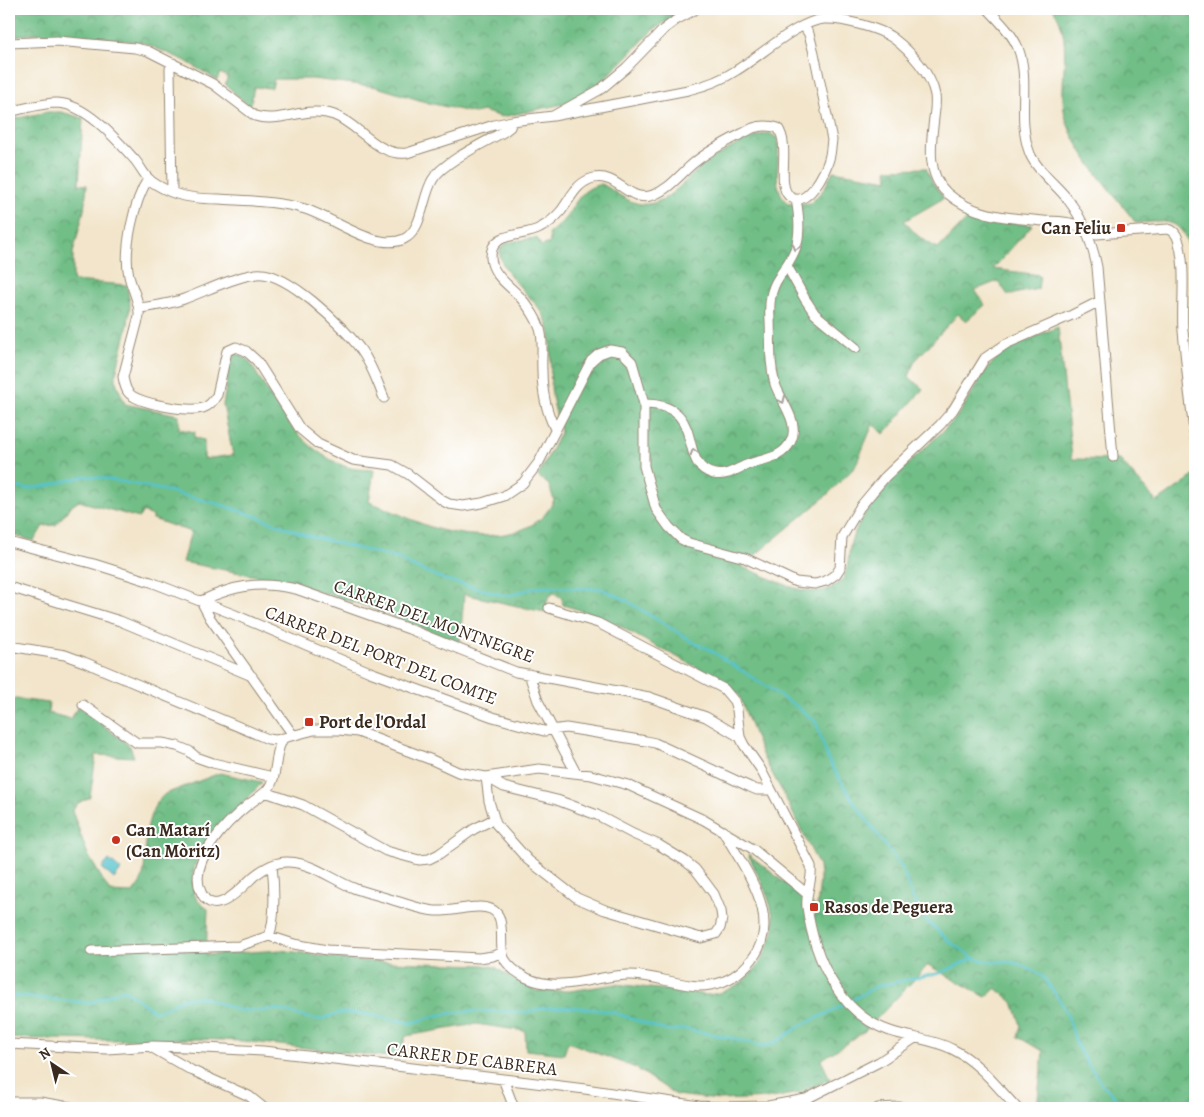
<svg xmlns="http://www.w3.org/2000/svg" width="1204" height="1117" font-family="Alegreya,serif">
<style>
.forest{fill:url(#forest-crowns);stroke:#567452}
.water{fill:#57c4cd;stroke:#497776}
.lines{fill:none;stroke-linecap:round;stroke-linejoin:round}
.stream{stroke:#57c4cd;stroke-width:2.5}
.street-casing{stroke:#968874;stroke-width:11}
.street{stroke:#fff;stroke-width:9}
.oneway{stroke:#a79f9a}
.poi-dot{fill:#c8321e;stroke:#fff;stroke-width:2}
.labels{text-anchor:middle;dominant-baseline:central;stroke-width:4;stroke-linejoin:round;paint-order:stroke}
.poi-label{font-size:18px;font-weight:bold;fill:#3b2a1e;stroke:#fff;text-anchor:start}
.street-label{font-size:18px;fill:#3b2a1e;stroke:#fff}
</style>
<defs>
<pattern id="forest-crowns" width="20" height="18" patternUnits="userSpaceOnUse" patternTransform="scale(1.25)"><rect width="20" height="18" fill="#71be87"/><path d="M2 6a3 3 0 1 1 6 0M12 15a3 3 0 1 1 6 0" fill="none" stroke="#5e9b6e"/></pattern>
</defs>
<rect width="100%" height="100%" fill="#fff"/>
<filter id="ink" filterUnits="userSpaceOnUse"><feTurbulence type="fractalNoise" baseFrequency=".02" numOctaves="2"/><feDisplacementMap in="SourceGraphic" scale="10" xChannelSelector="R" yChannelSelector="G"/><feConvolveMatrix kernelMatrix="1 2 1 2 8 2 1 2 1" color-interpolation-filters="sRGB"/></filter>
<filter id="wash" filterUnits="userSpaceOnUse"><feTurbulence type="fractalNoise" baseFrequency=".0096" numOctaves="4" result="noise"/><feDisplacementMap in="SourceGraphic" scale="20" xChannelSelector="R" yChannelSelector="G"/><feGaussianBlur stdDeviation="1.12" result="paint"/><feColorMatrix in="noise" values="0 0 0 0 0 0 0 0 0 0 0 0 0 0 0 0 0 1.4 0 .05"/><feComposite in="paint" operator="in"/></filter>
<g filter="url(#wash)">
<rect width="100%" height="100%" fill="#f2e5cb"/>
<path class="forest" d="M9,9h677l-33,21 -47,48 -29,23 -75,16 -19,-6 -9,2 -45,-10 -52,-16 -64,-8h-39l-2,9 -18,-1 -4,20 -25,-23 3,-7 -8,-4 -3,7 -33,-20 -43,-18 -105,-9 -27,4z
M1053,9h142v352l-6,-113c-9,-33 -25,-26 -53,-25 -22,-29 -67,-77 -72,-113 -5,-33 10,-72 -11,-101z
M47,112h14l22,6 -4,66 8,1 -3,25 -11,43v28l54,4 3,20 -2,19 -12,49v9l9,22 54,11v14l16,3 -1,6 10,2v19l29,-4 -10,-50 7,-43 5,-8 6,1 8,6c26,42 48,88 98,106 8,3 18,2 27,3l-5,32c23,8 45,20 68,27 38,10 98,14 117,-29l-5,-15 -11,-9 23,-45c-4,-14 -9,-29 -10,-45 -2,-23 4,-51 -8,-72 -8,-15 -51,-49 -42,-66 3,-7 28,-9 36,-10l4,8 9,-3 -1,-10c4,-3 8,-6 12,-10 15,-16 16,-34 41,-39 11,6 22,16 34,19 28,8 48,-24 68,-38 16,-12 46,-29 65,-32l8,5c5,24 -8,46 11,66l23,-1 13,-14 9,-18 55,9 -1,-11 39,-1 7,15 11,15 -40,23 14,15 20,13 33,-34 19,6 42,4 -39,44 47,6 -2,14 -30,6 -10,-14 -23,9 10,15 -19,16 -8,-7 -44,48 -5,15 14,12 -39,45 -11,-10 -18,43 -28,28 -86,72c25,7 58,30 84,23 32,-10 18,-33 29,-56 19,-44 68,-81 101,-115 15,-19 24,-43 41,-60 14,-14 44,-24 62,-32l14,132 48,1 37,42 38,-27v633h-158l6,-57 -25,-14 3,-12 -8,-23 -17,-14 -10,9 -58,-32 -63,66 -44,29 9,19 -31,14 -27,5 -53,2 -43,-5 -40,-27 -68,-26 -4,12 -38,-4 -1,-19 -49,-7 -70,12 -8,22 -155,-17 -45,-2 -95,1 -94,-2v-340l40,5 -1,10 23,6 7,-13 52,40 4,11 -38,-2 -6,42 -12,6 -6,8 16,44 22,37 23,1c3,-5 9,-11 10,-17 5,-27 -2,-62 22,-82l55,-21 42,9c-22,29 -70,57 -69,99 0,15 3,20 15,28l-2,46 75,-5 77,11 125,4 12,2 30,19 12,5h33l46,-7 92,11c30,-4 49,-22 60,-49 3,-7 6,-15 6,-22 -2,-25 -16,-48 -26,-70l69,54 3,-29 -1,-13 -37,-75 -19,-34 -24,-62 -15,-14 -76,-39 -30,-17 -38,-15 -17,-5 -1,-7 -8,-5 -5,3 -5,16 -80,-18 -4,49 -91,-36 -80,-25 -107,-20 9,-30 -38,-13v-3l-11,-4 -3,6 -60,-17 -9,6 -14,18 -13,1 -9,15 -25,-7v-414z"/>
<path class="water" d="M109,860l12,10 -7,9 -12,-11z"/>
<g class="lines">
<path class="stream" d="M9,485l17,4 20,-3 39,-10 18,2 65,13 54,14 39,13 45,17 94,24 9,6 37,15 61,16 27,-8 10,-1 58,2 22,10 74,46 9,3 89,58 20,16 11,35 9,16 20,32 46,63 10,28 15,25 23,21 24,16 16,4h20l9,2 17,8 8,6 17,24 8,17 8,27 9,15 16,23 24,24
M9,995l81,8 26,-11 9,-2 29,21 10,-2 17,-10 20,-2 37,13 19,1 19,-2 36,10h9l19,-6h19l52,10 28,-8 28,-4 59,1 18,-4 30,-1 39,5 53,19 19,-2 41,8 37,9 10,-2 30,-20 26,-11 48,-27 63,-13 34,-15"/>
</g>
</g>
<g filter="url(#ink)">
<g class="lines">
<defs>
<path id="street" d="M988,9c10,11 24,24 30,39 13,33 -2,70 12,106 8,18 27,31 39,47 15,20 23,42 28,66l16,190
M9,43l48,-2 78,7 13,3 65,33 42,32c25,8 51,-11 79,-1 26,10 44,42 73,38l87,-28 18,-4 41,-5 48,-27 25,-21 38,-39 12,-9 20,-11
M9,112c15,-3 32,-9 48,-9 29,1 59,36 78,57 5,6 8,13 13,18 5,6 16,11 23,14 15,6 31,7 48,7 28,2 58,2 86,10 27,8 71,43 99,30 19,-9 18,-43 29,-60 10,-17 53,-37 72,-48l5,-4 2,-6
M553,116l135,-26c17,-4 34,-10 49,-20 23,-14 61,-49 87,-51 18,-1 55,9 69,19 17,13 38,35 42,57 1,7 0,16 -1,23 -3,25 -8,56 13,75 27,24 63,25 97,28 8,0 17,0 26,2 11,2 16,10 27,11l71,-5c5,1 8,4 10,10 9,29 3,63 5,92 3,36 7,72 12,108
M148,179c-14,22 -25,71 -19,97 3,14 11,25 10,40l-16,61c1,5 2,11 5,15 9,12 61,20 75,16 7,-2 11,-8 14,-13l10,-44 9,-4 10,4 11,10 43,68 18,15 35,16 39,5 16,9 35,27 6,3 14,2 19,-3 22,-7 19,-13 16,-21 52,-101 8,-7 11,-4 12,2 10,10 12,42v62l12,43 13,18 12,12 8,4 56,15 51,24 19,2 11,-3 10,-7 4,-6 2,-31 18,-30 25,-30 55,-52 13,-15 32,-52 21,-14 66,-29 28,-14
M172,192l-2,-123 3,-6
M787,266l18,33 10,15 41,34
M140,308c15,-2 30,-4 44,-9 24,-9 47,-21 72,-25 29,-5 89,54 105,76 11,15 16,31 23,48
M644,404c65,0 31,61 70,70 13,3 23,-6 35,-10 16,-6 33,-5 42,-23 9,-19 -10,-39 -16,-57 -6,-21 -4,-42 -5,-64 -1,-16 0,-30 9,-43 6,-10 13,-18 17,-30 5,-15 3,-32 0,-48
M555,429c-9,-18 -13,-39 -13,-59 -1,-14 2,-28 -2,-41 -4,-13 -12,-23 -20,-32 -10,-11 -28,-22 -29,-39 -1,-28 32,-20 49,-30 8,-4 15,-10 21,-17 10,-13 15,-29 33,-33 24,-5 35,26 59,17 17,-6 28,-22 42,-33 17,-14 39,-24 58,-34 9,-3 16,-3 25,0 13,19 -2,55 11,68 17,15 37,-25 40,-37 2,-6 2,-13 3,-19l-18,-87 -5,-19 -5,-8
M9,542l85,22 57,18 82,32 137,58 123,45 51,14 22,-3 80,13 9,2 95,44 7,3h14
M9,587l111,34 132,55
M549,608l49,15 126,66 10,12 3,9 3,27 4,8 16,23 51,98c2,15 -6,27 -4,41 7,50 32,107 83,124 20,7 43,8 62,18 27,13 45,38 65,59
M9,646l56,9 19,7 184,77 8,1 38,-10h25l19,2 74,28 26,12 28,5 53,-8 52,6 37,10 76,35 49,29 53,44
M529,674l9,27 38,72
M83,705l54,38h25l15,3 12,5 7,6 17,6 60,14
M293,735l-83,-117 -9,-17c34,-16 58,-20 95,-12l113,40 107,43 133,25 57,20 34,20
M283,738c-3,6 -5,12 -6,19 -2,10 -2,24 -9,32 -5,6 -12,10 -19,15 -21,17 -62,57 -48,88 13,29 41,-5 53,-16 10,-8 22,-15 35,-14 25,1 45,19 67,27 12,4 25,7 37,11 14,4 28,10 42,11 15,1 29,-4 43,-4 36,-1 17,36 27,53 5,8 14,14 22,18 34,15 66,-2 100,-3 24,-1 48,10 72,11 16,0 32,-6 44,-17 47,-43 4,-96 -20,-138
M486,777l18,10 53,13 40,15 36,19 26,11 26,16 10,8 10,13 9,12 7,17 1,8 -2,9 -4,6 -15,4 -96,-28 -28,-12 -49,-38 -32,-36 -7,-23z
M265,792l38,13 83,46 33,9 10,-1 10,-5 35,-25 20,-10
M9,799l2,-1
M269,936c7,-17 5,-53 3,-71
M91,951l148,-5 30,-10 25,8 33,6 152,8 14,-2 9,-4
M9,1044l98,5 46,-3 33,1 77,4 133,15 189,23 114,17 23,1 46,-1 38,-7 73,-37 36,-24
M149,1046l42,24 58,26 15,12
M503,1079l11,29
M9,1102h31l36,6
M237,1108h18
M878,1108l20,-1 15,1"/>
</defs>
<use href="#street" class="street-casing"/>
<use href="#street" class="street"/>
</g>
<defs><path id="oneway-chevron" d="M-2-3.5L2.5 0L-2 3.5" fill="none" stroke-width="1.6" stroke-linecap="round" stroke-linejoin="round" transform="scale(1.25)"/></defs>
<g class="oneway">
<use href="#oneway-chevron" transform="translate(796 247) rotate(108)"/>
<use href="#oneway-chevron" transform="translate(782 400) rotate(65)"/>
<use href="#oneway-chevron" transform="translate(694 452) rotate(-105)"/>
</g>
</g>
<g class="poi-dot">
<rect x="1116" y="223" width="10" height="10" rx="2.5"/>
<rect x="304" y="717" width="10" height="10" rx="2.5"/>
<circle cx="116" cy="840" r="5"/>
<rect x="809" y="902" width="10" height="10" rx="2.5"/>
</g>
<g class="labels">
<g class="poi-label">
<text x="1111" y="228" text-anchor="end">Can Feliu</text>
<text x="319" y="722">Port de l'Ordal</text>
<text x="126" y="830">Can Matarí<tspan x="126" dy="21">(Can Mòritz)</tspan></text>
<text x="824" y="907">Rasos de Peguera</text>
</g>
<g class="street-label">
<text transform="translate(434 621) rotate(20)">CARRER DEL MONTNEGRE</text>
<text transform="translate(381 655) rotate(21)">CARRER DEL PORT DEL COMTE</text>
<text transform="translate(472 1059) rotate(7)">CARRER DE CABRERA</text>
</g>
</g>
<rect width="1204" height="1117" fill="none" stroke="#fff" stroke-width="30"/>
<g transform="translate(52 1064) rotate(325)" stroke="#ffffff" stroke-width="4" paint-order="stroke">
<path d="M0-4L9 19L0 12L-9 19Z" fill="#3b2a1e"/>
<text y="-8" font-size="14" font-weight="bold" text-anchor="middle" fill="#3b2a1e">N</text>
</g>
</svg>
